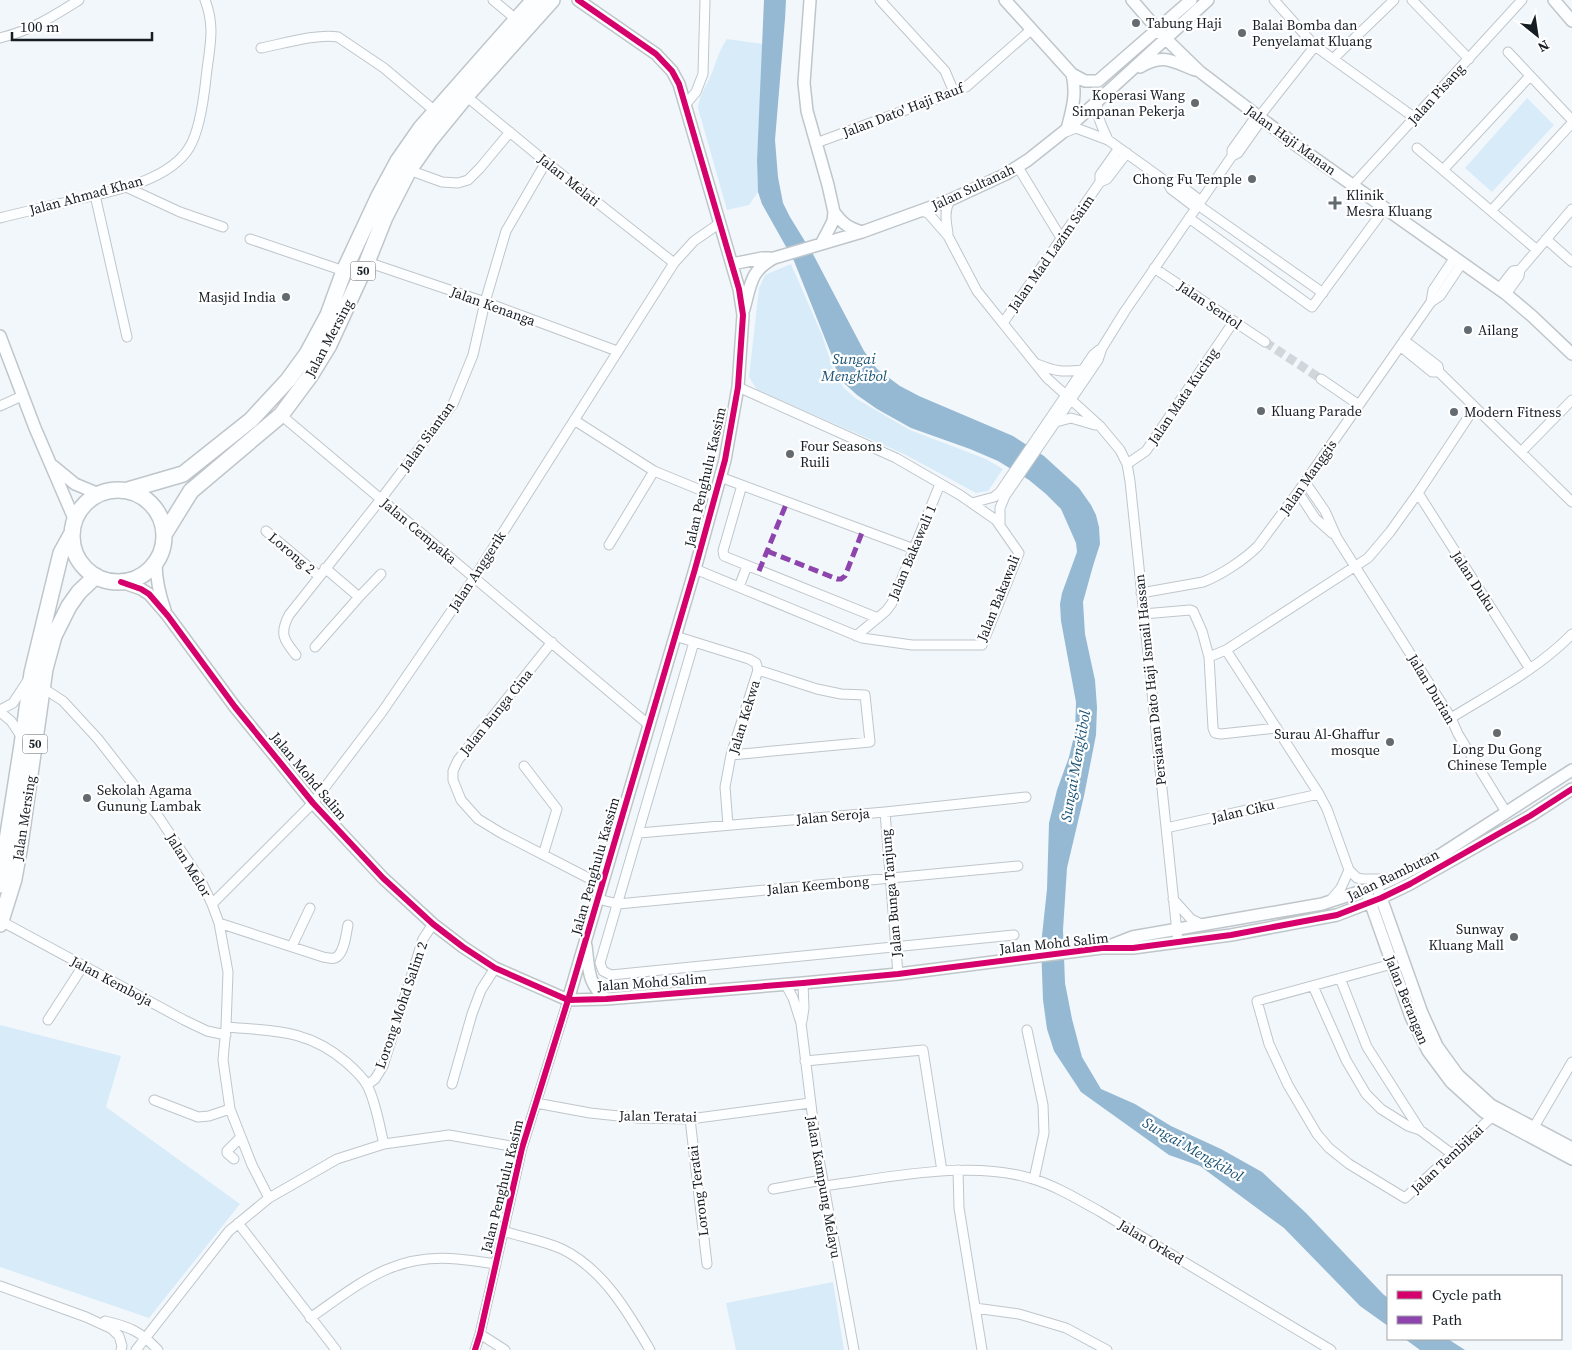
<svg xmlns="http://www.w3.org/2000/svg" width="1572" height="1350" font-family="'Source Serif 4',serif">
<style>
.green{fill:#d8ebf9}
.water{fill:#96b9d3}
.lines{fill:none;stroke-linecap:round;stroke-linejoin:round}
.street-tunnel{stroke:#d1d6dc;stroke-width:9;stroke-dasharray:9 4.5;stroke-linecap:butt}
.street-casing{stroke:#bfc6ca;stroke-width:11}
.secondary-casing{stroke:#bfc6ca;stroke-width:14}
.highway-casing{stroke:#bfc6ca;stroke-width:18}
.street{stroke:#fdfeff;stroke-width:9}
.secondary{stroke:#fdfeff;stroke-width:11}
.highway{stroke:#fdfeff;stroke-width:15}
.quiet{stroke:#8e44ad;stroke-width:5;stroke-dasharray:10 5;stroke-linecap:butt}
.cycleway-casing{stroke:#fff;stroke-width:9}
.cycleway{stroke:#d6006c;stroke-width:6}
.poi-dot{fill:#636a70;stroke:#fff;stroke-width:2}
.labels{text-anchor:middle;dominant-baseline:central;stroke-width:4.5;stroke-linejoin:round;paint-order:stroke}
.shield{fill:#fff;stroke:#5c6266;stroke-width:1}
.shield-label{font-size:12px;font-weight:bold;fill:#161e24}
.poi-label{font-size:14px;fill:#161e24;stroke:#fff;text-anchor:start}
.street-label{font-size:14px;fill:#161e24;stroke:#fff}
.water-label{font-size:15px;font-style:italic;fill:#195275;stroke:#fff}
</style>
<rect width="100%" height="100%" fill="#f2f7fc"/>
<path class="green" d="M727,39l36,5 -6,116 1,32 -9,13 -22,5 -29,-102c1,-13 8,-21 13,-33 5,-12 8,-25 16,-36z
M1527,98l27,27 -62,67 -27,-24z
M791,264l31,71 13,40 9,13 11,10 55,32 76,29 17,10 -15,22 -12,2 -72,-39 -147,-64 -8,-13 10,-89 6,-13z
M0,1025l121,31 -15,51 134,97 -91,114 -149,-51z
M833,1282l11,68h-108l-10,-47z"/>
<path class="water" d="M764,0h22l-1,19 -10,121 3,37 5,26 7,14 24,39 50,95 13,18 23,17 19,10 94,40 31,20 35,32 12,17 5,10 3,12 1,17 -7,22 -10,36 2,32 10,46 2,27 -1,28 -12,61 -17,72 -4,62 2,53 7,36 10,38 19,32 34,15 36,22 50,23 41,23 44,41 77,81 5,4v28l-28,-20 -76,-78 -84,-62 -31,-11 -88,-63 -27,-41 -7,-22 -4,-29 -2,-55 6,-56 2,-66 8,-33 12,-33 6,-25 1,-30 -15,-81 -1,-17 2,-11 15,-41 -1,-9 -15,-34 -15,-15 -17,-14 -31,-19 -28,-12 -59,-21 -34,-19 -20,-14 -12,-11 -8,-11 -5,-17 -38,-95 -32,-57 -4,-12 -1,-32z
M1405,1339h43l17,11h-45z"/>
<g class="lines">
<path class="street-tunnel" d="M1265,342l56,37"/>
<defs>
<path id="street" d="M493,0l24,20
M880,0l65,71 9,21
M1274,0l41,46 100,72
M1412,0l57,59
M0,38c32,-8 52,-21 79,-38
M261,48c21,-4 57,-15 77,-11l46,31 52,44
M1508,52l64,68
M1333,59l61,-59
M466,96l80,66 128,101
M1098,101c-3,14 5,27 10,39
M685,105l11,-13 7,-18 2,-74
M1259,117l56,-71
M1066,132l10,-4 32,12 60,43 3,6 25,19
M816,143l109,-40 41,-16 66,-58
M1417,148l120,102
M1232,156l6,-3 24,-34
M1018,167l43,71
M409,170l33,12 16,1 10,-3 12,-12 30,-36
M1443,170l87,-94
M1100,182v-7l19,-27
M1168,183l8,-1 25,19
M1353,185l169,-185
M126,187l54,25 43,15
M95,195l32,142
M1198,205l125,88
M920,211l8,2 20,23 29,55 70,87 53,48 20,24 7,14 3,17 48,461
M1491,211l81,-88
M0,218c23,-6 47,-11 70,-17 37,-9 97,-18 119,-53 10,-16 15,-51 17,-70 3,-29 10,-50 -1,-78
M1189,218l123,89 73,-99
M948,233c-2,-12 -4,-22 2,-33
M250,239l94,32
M1546,239l26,23
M367,262l118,40 132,49
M1154,268l111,74
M1499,289l14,-18 7,-1
M1506,294l13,-18 1,-6 52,-61
M1431,302l2,-12 22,-33
M1003,323l97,-141 7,-3 20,-26
M1404,340l34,26 1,6 133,130
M1400,346l32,26h7
M1037,364c20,8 25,8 46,6
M1321,379l38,26
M0,406l22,-10
M281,415l368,310
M574,420l80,51 61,25
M1056,422l15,-4 24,7
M1521,452l51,-52
M1127,464l19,-13 88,-130
M720,477l194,72
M1305,482l20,29 12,27 114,180 7,16 48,78
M742,485l-19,66 1,5 154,62
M1298,492l17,26 18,16
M1418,493l112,176
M972,503l22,-6 6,-5 93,-137 6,-5
M1000,524v-16l5,-12 93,-136 4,-12 23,-37 107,-155v-6l25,-35
M266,531l53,45
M609,545l45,-74
M695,569l167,69 50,7h70l37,-92 -23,-33 -36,-25 -64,-37 -158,-71
M739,587l8,-21
M1141,593l62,-11c18,-7 41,-22 55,-36l40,-54 133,-190 9,-6 22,-33
M359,597l22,-23
M1143,614l47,-4 3,1 9,20 7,26
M675,636l74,23 7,4 2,7 -27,85 -6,32 3,38
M856,636l30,-25 6,-8 48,-119
M552,642l-94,118 -5,11v9l8,20 17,19 23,14 101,52
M694,642l-94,321 3,8 8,4 403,-40
M315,647l44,-50 -34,-29
M1226,650l93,144 8,15 22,61 8,8 6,1h26
M296,655c-12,-15 -17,-21 -7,-40l92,-116 72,-95 20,-49 12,-53 21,-71 40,-69
M43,688l20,13 35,38 60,77 42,63 12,25 7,19 9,49 -2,55 -3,33 7,49 22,56 17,33
M0,710l13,-7 15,-23
M0,712l11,9 12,18
M1451,718c42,-26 87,-49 121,-84
M1277,728l-56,6 -6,-1 -2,-5 -4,-71 17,-7 142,-92 22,-26 28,-39 57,-86
M731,755l139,-13 -5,-47 -24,-1 -24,-5 -59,-19
M524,766l33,43 -14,46
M885,812l13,162
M1166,828l153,-34
M639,833l246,-21 141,-15
M598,899l20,5 400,-38
M1173,899l18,20 12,6
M1329,902l12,-14 8,-18
M212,904l101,-101 69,-91 92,-134 200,-315 20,-22 26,-18
M1,921l183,99 23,11 19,4
M219,923l104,34c5,1 11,3 15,-1 7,-7 8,-22 10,-31
M292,946l18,-38
M1392,964l-135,37 12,43 19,41 29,49 12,14 20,16 56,34 91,-85
M1340,978l27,69 53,83
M786,985l7,13 8,25 14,114 39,213
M1313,986l33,74 20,34 15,15 27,17 12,4 32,24
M48,1020l35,-54
M802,1021l2,-13 -1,-25
M226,1027c48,4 81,2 120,35 8,7 16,14 21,23 9,17 12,40 17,59
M1027,1030l16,75 1,28 -10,46
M805,1061l118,-11 19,121
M452,1084l20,-70 9,-24 14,-22
M367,1085l8,-6 8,-13 40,-127 10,-15
M154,1100l44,17 11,-1 21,-7
M536,1103l54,10 48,5 52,1 120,-16
M690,1119l17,145
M1531,1132l41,-70
M234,1159l-7,-6v-2l13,-13
M958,1170l1,38 23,142
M824,1186c63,-8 147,-27 209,-7 23,7 44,20 66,32l232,139
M773,1189l49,-9
M238,1223l98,127
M503,1231c19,6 41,10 59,18 41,20 66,63 88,101
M0,1286l86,31 26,12 7,7 3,10 -1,4
M975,1308l44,6 47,14 41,22
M310,1318c49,-34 83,-65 147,-59 13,1 26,3 39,5
M105,1321c25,6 35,10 53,29
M480,1334l25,16
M136,1350l93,-119 40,-33 68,-39 47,-15 65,-9 73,13
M475,1350l5,-16 42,-186 46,-148"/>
<path id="secondary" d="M810,0l-6,83 3,28 21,74 6,27 -1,9 -4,8 -8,15
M1005,0l67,74 13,7h13l93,-81
M1132,0l33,38 34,33 97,74 210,149 26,22 40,38
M1554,0l18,21
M1140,67c23,-14 32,-6 55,3
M1067,129c5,-19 10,-35 5,-55
M834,212c9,12 13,15 28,20
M732,264l30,-6h8
M744,309c7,-25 6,-38 30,-51l88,-26 58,-21 30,-11 56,-26 22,-14 39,-31 141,-129
M0,336l35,92 40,93
M53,466l22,18 24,10
M156,563c0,17 3,30 9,47
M121,582l20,7 8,5 19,22 67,91 78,96 70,75 50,46 30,23 32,21 73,32 38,-1 197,-16 95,-9 204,-26h31l98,-13 106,-20 44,-17 29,-14 120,-68 42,-27
M1379,892l43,121 15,33 21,29 33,30 81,43
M1368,896l43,121 17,34 23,31 33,30 88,47
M586,946c3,22 1,37 20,53
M1109,946l23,-9 190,-33 55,-18 16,-7 47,-24 132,-85
M568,1000l127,-431 30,-109 13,-73 5,-72 -4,-26 -60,-205 -7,-13 -16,-17 -78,-54"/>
<path id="highway" d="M128,490l55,-16 68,-54 37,-40 19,-26 21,-39 16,-44 35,-75 19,-35 23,-33 113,-128
M72 536a46 46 0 1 1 92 0a46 46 0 1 1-92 0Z
M165,533l26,-42 90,-76 29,-39 19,-31 38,-83 18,-45 24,-47 21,-30 36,-44 86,-96
M0,885l22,-140 10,-72 29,-120 11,-20
M0,924l14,-45 6,-34 25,-176 9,-33 15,-30 10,-14 17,-16"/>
</defs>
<use href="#street" class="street-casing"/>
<use href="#secondary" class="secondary-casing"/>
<use href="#highway" class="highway-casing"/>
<use href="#street" class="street"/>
<use href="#secondary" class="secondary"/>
<use href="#highway" class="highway"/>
<path class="quiet" d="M767,551l70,28h4l4,-3 18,-46
M759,571l28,-69"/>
<defs>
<path id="cycleway" d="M121,582l20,7 8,5 19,22 67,91 78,96 70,75 50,46 30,23 32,21 73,32 38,-1 197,-16 95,-9 204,-26h31l98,-13 106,-20 44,-17 29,-14 120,-68 42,-27
M475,1350l5,-16 42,-186 46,-148 127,-431 30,-109 13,-73 5,-72 -4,-26 -60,-205 -7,-13 -16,-17 -78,-54"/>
</defs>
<use href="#cycleway" class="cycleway-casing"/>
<use href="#cycleway" class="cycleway"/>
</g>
<g class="poi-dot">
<circle cx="1136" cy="23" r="5"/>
<circle cx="1242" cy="33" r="5"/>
<circle cx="1195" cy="103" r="5"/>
<circle cx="1252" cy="179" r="5"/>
<path d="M1332.5 195.5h5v5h5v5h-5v5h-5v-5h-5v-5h5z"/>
<circle cx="286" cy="297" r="5"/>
<circle cx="1468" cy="330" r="5"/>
<circle cx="1261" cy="411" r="5"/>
<circle cx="1454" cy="412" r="5"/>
<circle cx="790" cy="454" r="5"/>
<circle cx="1497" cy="733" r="5"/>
<circle cx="1390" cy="742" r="5"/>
<circle cx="87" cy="798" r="5"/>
<circle cx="1514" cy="937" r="5"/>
</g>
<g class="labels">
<g class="shield">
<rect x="350.5" y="261.5" width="25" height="19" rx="4"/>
<rect x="22.5" y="734.5" width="25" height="19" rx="4"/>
</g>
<g class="shield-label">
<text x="363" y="271">50</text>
<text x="35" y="744">50</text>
</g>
<g class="poi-label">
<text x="1146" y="23">Tabung Haji</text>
<text x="1252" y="25">Balai Bomba dan<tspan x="1252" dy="16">Penyelamat Kluang</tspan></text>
<text x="1185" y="95" text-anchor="end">Koperasi Wang<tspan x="1185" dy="16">Simpanan Pekerja</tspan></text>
<text x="1242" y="179" text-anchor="end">Chong Fu Temple</text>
<text x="1346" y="195">Klinik<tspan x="1346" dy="16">Mesra Kluang</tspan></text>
<text x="276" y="297" text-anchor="end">Masjid India</text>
<text x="1478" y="330">Ailang</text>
<text x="1271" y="411">Kluang Parade</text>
<text x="1464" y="412">Modern Fitness</text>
<text x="800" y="446">Four Seasons<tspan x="800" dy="16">Ruili</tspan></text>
<text x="1380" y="734" text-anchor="end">Surau Al-Ghaffur<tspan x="1380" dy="16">mosque</tspan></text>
<text x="1497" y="749" text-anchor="middle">Long Du Gong<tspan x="1497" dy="16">Chinese Temple</tspan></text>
<text x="97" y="790">Sekolah Agama<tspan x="97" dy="16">Gunung Lambak</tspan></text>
<text x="1504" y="929" text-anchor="end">Sunway<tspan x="1504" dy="16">Kluang Mall</tspan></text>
</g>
<g class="street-label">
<text transform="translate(1436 94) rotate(-48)">Jalan Pisang</text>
<text transform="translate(903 110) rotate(-21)">Jalan Dato' Haji Rauf</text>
<text transform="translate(1291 140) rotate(36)">Jalan Haji Manan</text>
<text transform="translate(569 180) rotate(39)">Jalan Melati</text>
<text transform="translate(973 187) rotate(-25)">Jalan Sultanah</text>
<text transform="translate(86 195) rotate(-15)">Jalan Ahmad Khan</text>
<text transform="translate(1051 253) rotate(-55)">Jalan Mad Lazim Saim</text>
<text transform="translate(1210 305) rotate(34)">Jalan Sentol</text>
<text transform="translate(493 306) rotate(20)">Jalan Kenanga</text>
<text transform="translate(329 338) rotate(-62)">Jalan Mersing</text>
<text transform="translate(1183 396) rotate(-56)">Jalan Mata Kucing</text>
<text transform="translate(427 436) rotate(-54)">Jalan Siantan</text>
<text transform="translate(705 477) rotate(-77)">Jalan Penghulu Kassim</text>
<text transform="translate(1308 477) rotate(-55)">Jalan Manggis</text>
<text transform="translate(419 531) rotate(40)">Jalan Cempaka</text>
<text transform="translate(912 552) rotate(-67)">Jalan Bakawali 1</text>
<text transform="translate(292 553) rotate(40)">Lorong 2</text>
<text transform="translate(477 571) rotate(-57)">Jalan Anggerik</text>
<text transform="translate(1474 581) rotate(57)">Jalan Duku</text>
<text transform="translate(998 598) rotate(-68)">Jalan Bakawali</text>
<text transform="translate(1150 680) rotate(-96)">Persiaran Dato Haji Ismail Hassan</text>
<text transform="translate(1432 689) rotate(59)">Jalan Durian</text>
<text transform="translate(496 712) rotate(-51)">Jalan Bunga Cina</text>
<text transform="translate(744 717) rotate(-73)">Jalan Kekwa</text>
<text transform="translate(309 776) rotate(50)">Jalan Mohd Salim</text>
<text transform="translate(1243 811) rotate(-13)">Jalan Ciku</text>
<text transform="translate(833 816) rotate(-5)">Jalan Seroja</text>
<text transform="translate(24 818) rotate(-81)">Jalan Mersing</text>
<text transform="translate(189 865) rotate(58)">Jalan Melor</text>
<text transform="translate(595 866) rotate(-74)">Jalan Penghulu Kassim</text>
<text transform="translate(1393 875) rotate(-26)">Jalan Rambutan</text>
<text transform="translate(818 885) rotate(-5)">Jalan Keembong</text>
<text transform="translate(891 893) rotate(-95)">Jalan Bunga Tanjung</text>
<text transform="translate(1054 943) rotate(-6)">Jalan Mohd Salim</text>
<text transform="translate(112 981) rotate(28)">Jalan Kemboja</text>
<text transform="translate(652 982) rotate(-4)">Jalan Mohd Salim</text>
<text transform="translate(1407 1000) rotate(68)">Jalan Berangan</text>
<text transform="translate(401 1005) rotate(-71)">Lorong Mohd Salim 2</text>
<text transform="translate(658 1116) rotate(1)">Jalan Teratai</text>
<text transform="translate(1447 1159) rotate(-43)">Jalan Tembikai</text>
<text transform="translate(502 1186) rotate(-76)">Jalan Penghulu Kasim</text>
<text transform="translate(824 1187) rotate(80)">Jalan Kampung Melayu</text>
<text transform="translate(698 1191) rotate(-97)">Lorong Teratai</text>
<text transform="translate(1151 1242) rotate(31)">Jalan Orked</text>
</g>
<g class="water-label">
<text x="854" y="358">Sungai<tspan x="854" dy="17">Mengkibol</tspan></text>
<text transform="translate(1075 766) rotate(-80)">Sungai Mengkibol</text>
<text transform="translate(1193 1149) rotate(30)">Sungai Mengkibol</text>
</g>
</g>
<rect x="1387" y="1275" width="175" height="65" fill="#ffffff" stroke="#a2a5a7"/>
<rect x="1397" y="1291" width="25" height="8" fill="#d6006c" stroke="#a2a5a7"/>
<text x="1432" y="1300" font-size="15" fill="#161e24">Cycle path</text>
<rect x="1397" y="1316" width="25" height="8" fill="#8e44ad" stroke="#a2a5a7"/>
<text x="1432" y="1325" font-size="15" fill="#161e24">Path</text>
<g transform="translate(1537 35) rotate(150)" stroke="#ffffff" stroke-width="4" paint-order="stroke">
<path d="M0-4L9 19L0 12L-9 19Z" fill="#161e24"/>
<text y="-8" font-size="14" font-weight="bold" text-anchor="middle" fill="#161e24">N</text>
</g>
<path d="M12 32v8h140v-8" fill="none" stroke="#161e24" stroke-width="2.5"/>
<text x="20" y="32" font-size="15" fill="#161e24" stroke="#ffffff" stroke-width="4" paint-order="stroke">100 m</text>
</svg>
